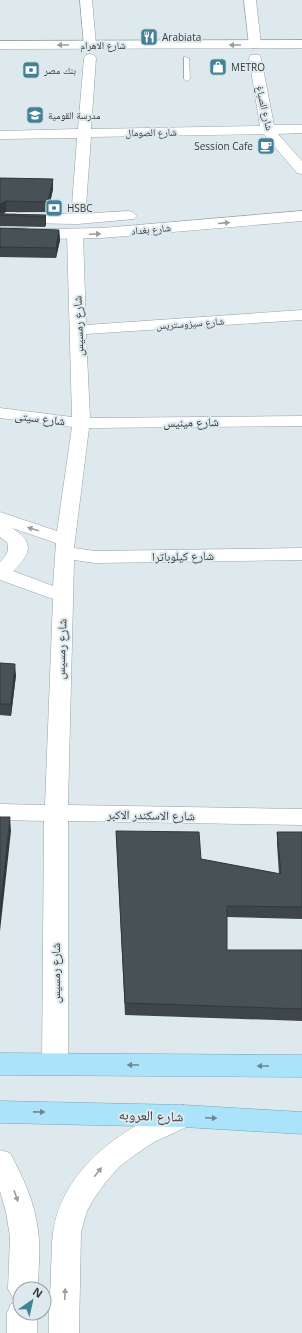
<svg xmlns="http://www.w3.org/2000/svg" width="302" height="1333" font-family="'Open Sans','Noto Naskh Arabic',sans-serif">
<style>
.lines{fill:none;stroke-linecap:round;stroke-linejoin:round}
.service-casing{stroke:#96a1a5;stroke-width:1}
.minor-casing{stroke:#96a1a5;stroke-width:1}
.secondary-casing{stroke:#96a1a5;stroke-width:1}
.trunk-casing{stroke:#74a5b7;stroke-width:1}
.service{fill:#fff;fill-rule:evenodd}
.minor{fill:#fff;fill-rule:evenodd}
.secondary{fill:#fff;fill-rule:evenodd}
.trunk{fill:#abe4fa;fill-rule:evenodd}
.wall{fill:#3e4649}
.shaded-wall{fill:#32393c}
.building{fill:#485155;stroke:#32393c}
.oneway{fill:#9a9d9e}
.oneway2{fill:#6b8792}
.labels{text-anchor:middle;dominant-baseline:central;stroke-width:4;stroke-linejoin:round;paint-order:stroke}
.far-poi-label{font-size:10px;fill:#363b3d;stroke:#dde9ed;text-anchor:start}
.far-street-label{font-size:10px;fill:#363b3d;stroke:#dde9ed}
.street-label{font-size:12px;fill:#363b3d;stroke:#dde9ed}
.near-street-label{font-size:14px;fill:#363b3d;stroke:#dde9ed}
</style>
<rect width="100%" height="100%" fill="#dde9ed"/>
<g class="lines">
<defs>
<path id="service" d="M184,57l5,1 1,21 -3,2 -3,-2z"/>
<path id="minor" d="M80,0h12l4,45 -2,3h-8l-2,-3z
M244,0h12l5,45 -2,3h-8l-2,-3z
M90,54l4,1 2,3 -5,71 169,-3 -11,-68 2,-3h8l2,3 13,67h28v8l-24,1 24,27v13l-5,-1 -33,-39 -173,3 -6,82 -2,3 -5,1 -5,-1 -2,-3 6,-81 -77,1v-8l78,-2 6,-71 2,-3z
M75,229l5,2 3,3 3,91 216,-15v10l-216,14 4,84 212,-2v10l-213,2 -15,120 21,3 207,-3v12l-207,3 -21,-3 -6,245 234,4v16l-234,-4v243l-4,7 -9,3 -9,-3 -4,-7 2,-243 -44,-1v-16l45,1 8,-206 -53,-19v-18c6,-6 10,-11 7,-20l-7,-5v-25l57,19 15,-104 -72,-9v-10l72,9 -5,-183 3,-3zM12,528l44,15 -3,43 -40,-15c18,-17 22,-29 -1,-43z
M183,1105l10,3 4,8 -4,8 -39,18 -18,12 -17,13 -14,16 -12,17 -6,11 -6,21 -2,101h-30c-1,-21 2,-42 2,-64 1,-12 0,-24 2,-36 9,-65 72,-109 130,-128z
M0,1150l10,3c13,24 25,50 28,78 3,19 0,39 0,58h-18v24h17v20h-30v-20l4,-9 9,-3 -7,-3 -5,-9 2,-52 -4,-25 -6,-21z"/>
<path id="secondary" d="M302,40v8l-302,1v-8z
M129,211l5,2 3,3 -3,3 -56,5 -62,-1 -5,-2 -3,-3 3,-3 5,-2 62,1z
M302,211v10l-200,17 -56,1 -46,-2v-10l46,2 56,-1z"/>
<path id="trunk" d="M0,1053l302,2v22l-302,-2z
M0,1101l183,4 119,7v22l-119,-7 -183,-4z"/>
</defs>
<use href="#service" class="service-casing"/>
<use href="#minor" class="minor-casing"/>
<use href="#secondary" class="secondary-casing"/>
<use href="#trunk" class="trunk-casing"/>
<use href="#service" class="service"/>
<use href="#minor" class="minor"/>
<use href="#secondary" class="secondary"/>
<use href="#trunk" class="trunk"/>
</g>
<path class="wall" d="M0,178l53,1v10l-5,23h-42l-4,1 3,1 41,1 -1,12 -45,-1z
M0,228l59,2 1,10 -4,18 -56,-1z
M0,663l16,12 -5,41 -11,-1z
M116,831l85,28 78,15 -2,-30v-12h25v87l-75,-2v33h75v71l-177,-6z"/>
<path class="shaded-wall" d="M53,179v10l-5,23v-10z
M6,201v11l-6,3v-11z
M46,215v10l-1,2v-10z
M59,230l1,10 -4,18v-10z
M15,664l1,11 -5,41v-12z
M10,817l1,14 -11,100v-23z"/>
<path class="building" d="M0,178l53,1 -5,23 -42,-1 -6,3z
M0,212l5,2 41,1 -1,2 -45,-2z
M0,228l59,2 -3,18 -56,-1z
M0,663l15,1 -4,40h-11z
M0,817h10l-10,91z
M116,831l83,1 2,27 80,15 -4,-42h25v75l-75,-1v44h75v59l-177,-6z"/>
<defs><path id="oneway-solid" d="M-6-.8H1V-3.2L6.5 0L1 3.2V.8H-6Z"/></defs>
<g class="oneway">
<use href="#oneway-solid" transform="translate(63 45) rotate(180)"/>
<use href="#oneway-solid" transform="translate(235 45) rotate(180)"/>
<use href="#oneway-solid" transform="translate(224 223) rotate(-5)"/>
<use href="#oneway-solid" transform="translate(95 234) rotate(-2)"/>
<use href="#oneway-solid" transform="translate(33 529) rotate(-162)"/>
<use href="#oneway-solid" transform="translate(98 1172) rotate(-51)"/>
<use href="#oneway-solid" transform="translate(16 1196) rotate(71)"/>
<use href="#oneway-solid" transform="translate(65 1294) rotate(-88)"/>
</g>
<g class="oneway2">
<use href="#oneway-solid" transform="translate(133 1065) rotate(-180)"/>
<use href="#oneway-solid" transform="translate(263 1066) rotate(-180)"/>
<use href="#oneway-solid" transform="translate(39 1112) rotate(1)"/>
<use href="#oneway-solid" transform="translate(211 1118) rotate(3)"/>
</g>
<defs>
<symbol id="restaurant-square" viewBox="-11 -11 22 22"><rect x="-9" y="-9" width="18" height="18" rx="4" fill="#438196" stroke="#dde9ed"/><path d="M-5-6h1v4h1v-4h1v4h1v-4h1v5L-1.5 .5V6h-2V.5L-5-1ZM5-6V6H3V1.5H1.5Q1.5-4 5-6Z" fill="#fff"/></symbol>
<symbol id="shop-square" viewBox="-11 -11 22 22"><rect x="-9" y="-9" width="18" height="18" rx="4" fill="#438196" stroke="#dde9ed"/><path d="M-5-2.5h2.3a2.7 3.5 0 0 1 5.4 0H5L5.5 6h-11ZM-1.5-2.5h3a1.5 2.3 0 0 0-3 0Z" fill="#fff"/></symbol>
<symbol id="bank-square" viewBox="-11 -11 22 22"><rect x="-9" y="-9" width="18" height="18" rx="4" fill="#438196" stroke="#dde9ed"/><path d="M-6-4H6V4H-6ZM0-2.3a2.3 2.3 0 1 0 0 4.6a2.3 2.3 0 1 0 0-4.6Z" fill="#fff"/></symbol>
<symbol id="school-square" viewBox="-11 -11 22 22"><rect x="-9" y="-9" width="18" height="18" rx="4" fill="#438196" stroke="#dde9ed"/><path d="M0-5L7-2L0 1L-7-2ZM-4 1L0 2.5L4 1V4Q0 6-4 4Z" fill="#fff"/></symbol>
<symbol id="cafe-square" viewBox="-11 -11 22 22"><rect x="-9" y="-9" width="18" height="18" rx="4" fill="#438196" stroke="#dde9ed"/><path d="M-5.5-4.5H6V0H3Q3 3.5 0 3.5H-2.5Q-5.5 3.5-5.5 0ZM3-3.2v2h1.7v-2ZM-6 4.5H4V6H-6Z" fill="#fff"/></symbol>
</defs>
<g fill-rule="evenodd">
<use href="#restaurant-square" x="139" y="27" width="20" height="20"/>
<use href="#shop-square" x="208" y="57" width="20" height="20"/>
<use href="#bank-square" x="21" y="60" width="20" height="20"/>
<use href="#school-square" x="25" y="105" width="20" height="20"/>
<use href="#cafe-square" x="256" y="136" width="20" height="20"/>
<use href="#bank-square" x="44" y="198" width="20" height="20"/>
</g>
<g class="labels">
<g class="far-poi-label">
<text x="162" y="37">Arabiata</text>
<text x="231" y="67">METRO</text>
<text x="44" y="70">بنك مصر</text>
<text x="48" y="115">مدرسة القومية</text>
<text x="253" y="146" text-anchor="end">Session Cafe</text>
<text x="67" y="208">HSBC</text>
</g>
<g class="far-street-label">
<text x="103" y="45">شارع الاهرام</text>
<text transform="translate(265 108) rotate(77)">شارع الصباغ</text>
<text transform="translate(151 132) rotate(-1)">شارع الصومال</text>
<text transform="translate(151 229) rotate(-5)">شارع بغداد</text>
<text transform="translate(190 323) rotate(-4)">شارع سيزوستريس</text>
</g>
<g class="street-label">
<text transform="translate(78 326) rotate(-92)">شارع رمسيس</text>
<text transform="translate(40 418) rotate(7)">شارع سيتى</text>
<text transform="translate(191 422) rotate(-1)">شارع مينيس</text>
<text transform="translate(183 556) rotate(-1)">شارع كيلوباترا</text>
<text transform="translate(61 649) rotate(-88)">شارع رمسيس</text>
<text transform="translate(151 815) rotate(1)">شارع الاسكندر الاكبر</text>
<text transform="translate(55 973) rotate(-90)">شارع رمسيس</text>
</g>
<g class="near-street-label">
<text transform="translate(151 1115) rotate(2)">شارع العروبه</text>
</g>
</g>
<g transform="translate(32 1301) rotate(34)"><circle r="19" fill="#dde9ed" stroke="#9aa3a7"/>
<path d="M0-3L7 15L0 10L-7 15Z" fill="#438196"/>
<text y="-6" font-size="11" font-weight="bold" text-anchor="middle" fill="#363b3d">N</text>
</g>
</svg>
